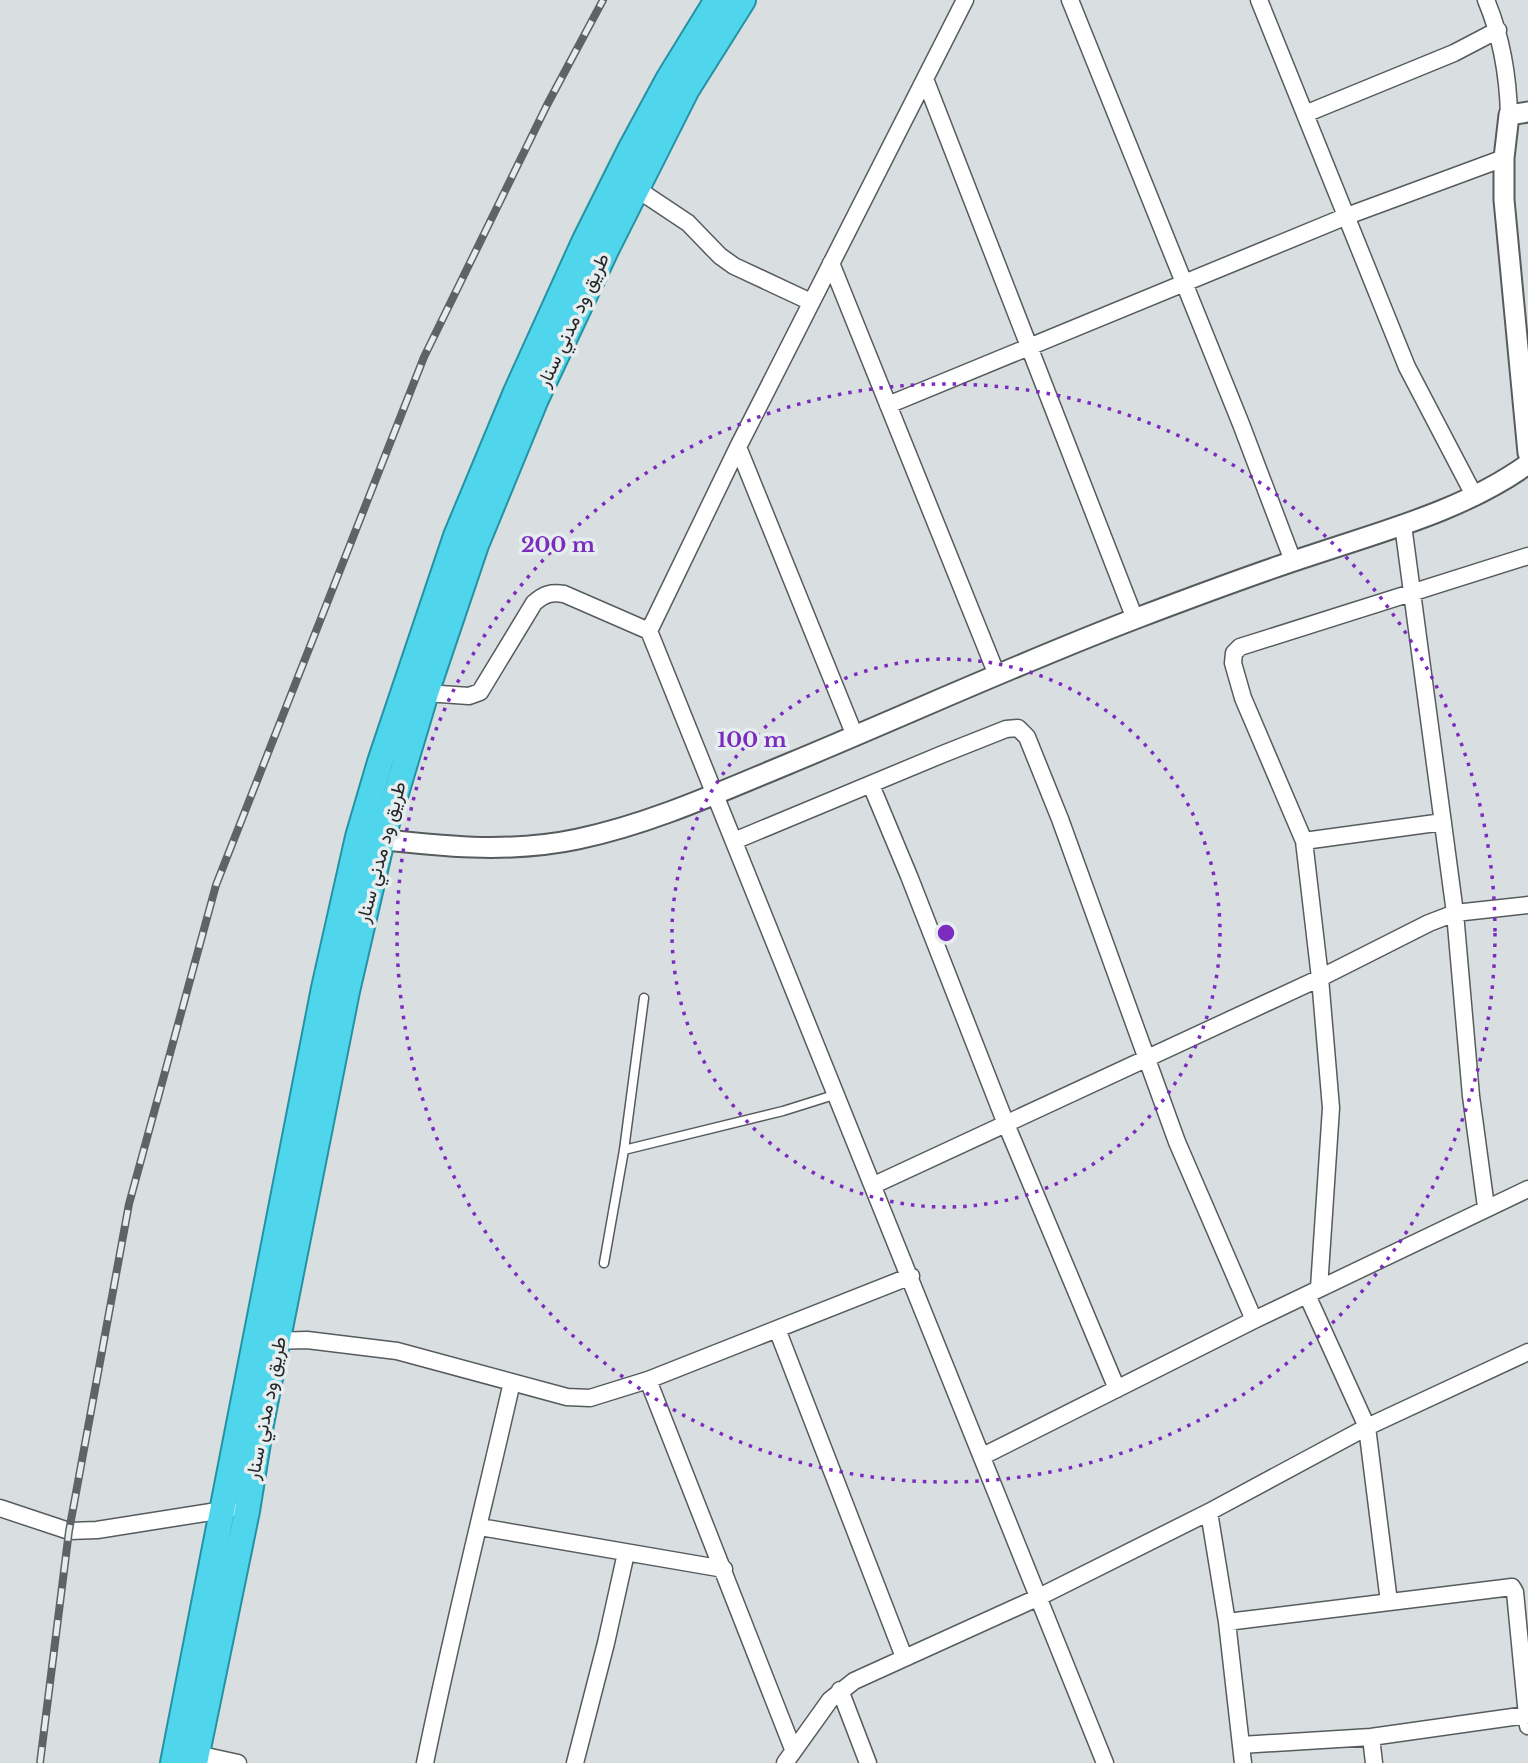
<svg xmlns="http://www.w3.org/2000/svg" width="1528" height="1763" font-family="'Libre Baskerville',Vazirmatn,serif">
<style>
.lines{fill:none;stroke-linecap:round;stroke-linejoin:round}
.service-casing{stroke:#565c5d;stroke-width:11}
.minor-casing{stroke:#565c5d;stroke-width:19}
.tertiary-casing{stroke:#565c5d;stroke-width:23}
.trunk-casing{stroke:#2592a4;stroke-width:28}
.service{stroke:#fff;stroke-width:8}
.minor{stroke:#fff;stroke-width:16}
.tertiary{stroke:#fff;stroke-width:19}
.trunk{stroke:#50d6ec;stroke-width:24}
.rail-casing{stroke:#5f6364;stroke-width:8}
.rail{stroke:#e6edee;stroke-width:5;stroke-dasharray:16;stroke-linecap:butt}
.ring{fill:none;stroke:#7b2cbf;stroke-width:3.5;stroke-dasharray:3.5 7}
.labels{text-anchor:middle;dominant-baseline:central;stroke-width:7;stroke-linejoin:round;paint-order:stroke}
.street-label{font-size:19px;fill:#242627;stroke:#e6edee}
.centre{fill:#7b2cbf;stroke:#e6edee;stroke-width:3.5}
.ring-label{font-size:21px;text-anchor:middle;font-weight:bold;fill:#7b2cbf;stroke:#e6edee;stroke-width:7;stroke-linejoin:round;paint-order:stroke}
</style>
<rect width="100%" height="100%" fill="#d9dfe1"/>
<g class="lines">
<defs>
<path id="service" d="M624,1150l159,-39 51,-16
M604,1263l20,-113 20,-152"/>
<path id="minor" d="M1070,0l171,424 52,137
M1259,0l148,367 68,130
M1486,0c16,38 22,74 23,115
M925,79l210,540
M1305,114l149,-61 44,-23
M637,189l51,34 32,33 14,10 77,36
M831,263l166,412
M888,405l459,-189 157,-58
M738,447l117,289
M1403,525l52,388 16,183 15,111
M649,631l89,-184 227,-447
M426,693l43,3 11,-4 54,-89c10,-9 17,-11 30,-9l85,37 456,1132
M871,785l38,91 97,248 111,265
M734,841l209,-87 63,-25 12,-1 9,9 33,82 117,323 77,178
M1304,841l139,-19
M874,1185l446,-207 109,-55 26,-10 73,-8
M1319,1288l12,-180 -11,-130 -16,-137 -61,-143 -10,-35 1,-10 6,-6 288,-91
M1307,1295l60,132 22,175
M777,1329l127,328
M271,1341l36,-1 90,11 170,46 23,1 58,-18 263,-104
M648,1380l145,369
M983,1456l271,-136 274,-131
M0,1508l69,23 28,-1 133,-21
M1209,1512l18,110 16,141
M480,1527l244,42
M1227,1622l285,-35 3,5 13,134
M840,1690l28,73
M1371,1737l3,26
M1241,1745l130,-8 156,-22
M197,1754l41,9
M425,1763c26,-128 58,-254 87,-381
M575,1763l31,-120 20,-90
M785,1763l45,-63 24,-19 185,-84 170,-85 158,-85 161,-75"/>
<path id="tertiary" d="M1528,112l-19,3 -5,43v42l24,253
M368,838c70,8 140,16 210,1 72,-15 142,-47 210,-75 116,-48 231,-101 349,-146 58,-22 116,-44 175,-63 74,-25 152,-45 216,-91"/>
<path id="trunk" d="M173,1763l151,-775 34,-151 22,-75 76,-226 60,-144 69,-152 45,-90 39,-72 48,-78
M195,1763l52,-252 14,-87 86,-433 35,-151 44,-147 50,-148 60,-146 71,-151 80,-159 56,-89"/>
</defs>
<use href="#service" class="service-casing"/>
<use href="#minor" class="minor-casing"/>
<use href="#tertiary" class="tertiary-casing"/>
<use href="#trunk" class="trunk-casing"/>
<use href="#service" class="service"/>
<use href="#minor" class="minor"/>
<use href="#tertiary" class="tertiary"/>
<use href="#trunk" class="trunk"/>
<defs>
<path id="rail" d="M40,1763l29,-232 60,-327 87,-319 208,-528 123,-252 56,-105"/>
</defs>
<use href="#rail" class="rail-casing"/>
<use href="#rail" class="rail"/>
</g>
<g class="ring">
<circle cx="946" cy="933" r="274"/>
<circle cx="946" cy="933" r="549"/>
</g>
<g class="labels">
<g class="street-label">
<text transform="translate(573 320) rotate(-65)">طريق ود مدني سنار</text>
<text transform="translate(381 852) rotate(-75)">طريق ود مدني سنار</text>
<text transform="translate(266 1408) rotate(-79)">طريق ود مدني سنار</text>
</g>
</g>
<circle cx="946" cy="933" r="10" class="centre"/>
<g class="ring-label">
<text x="558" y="552">200 m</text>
<text x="752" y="747">100 m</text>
</g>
</svg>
